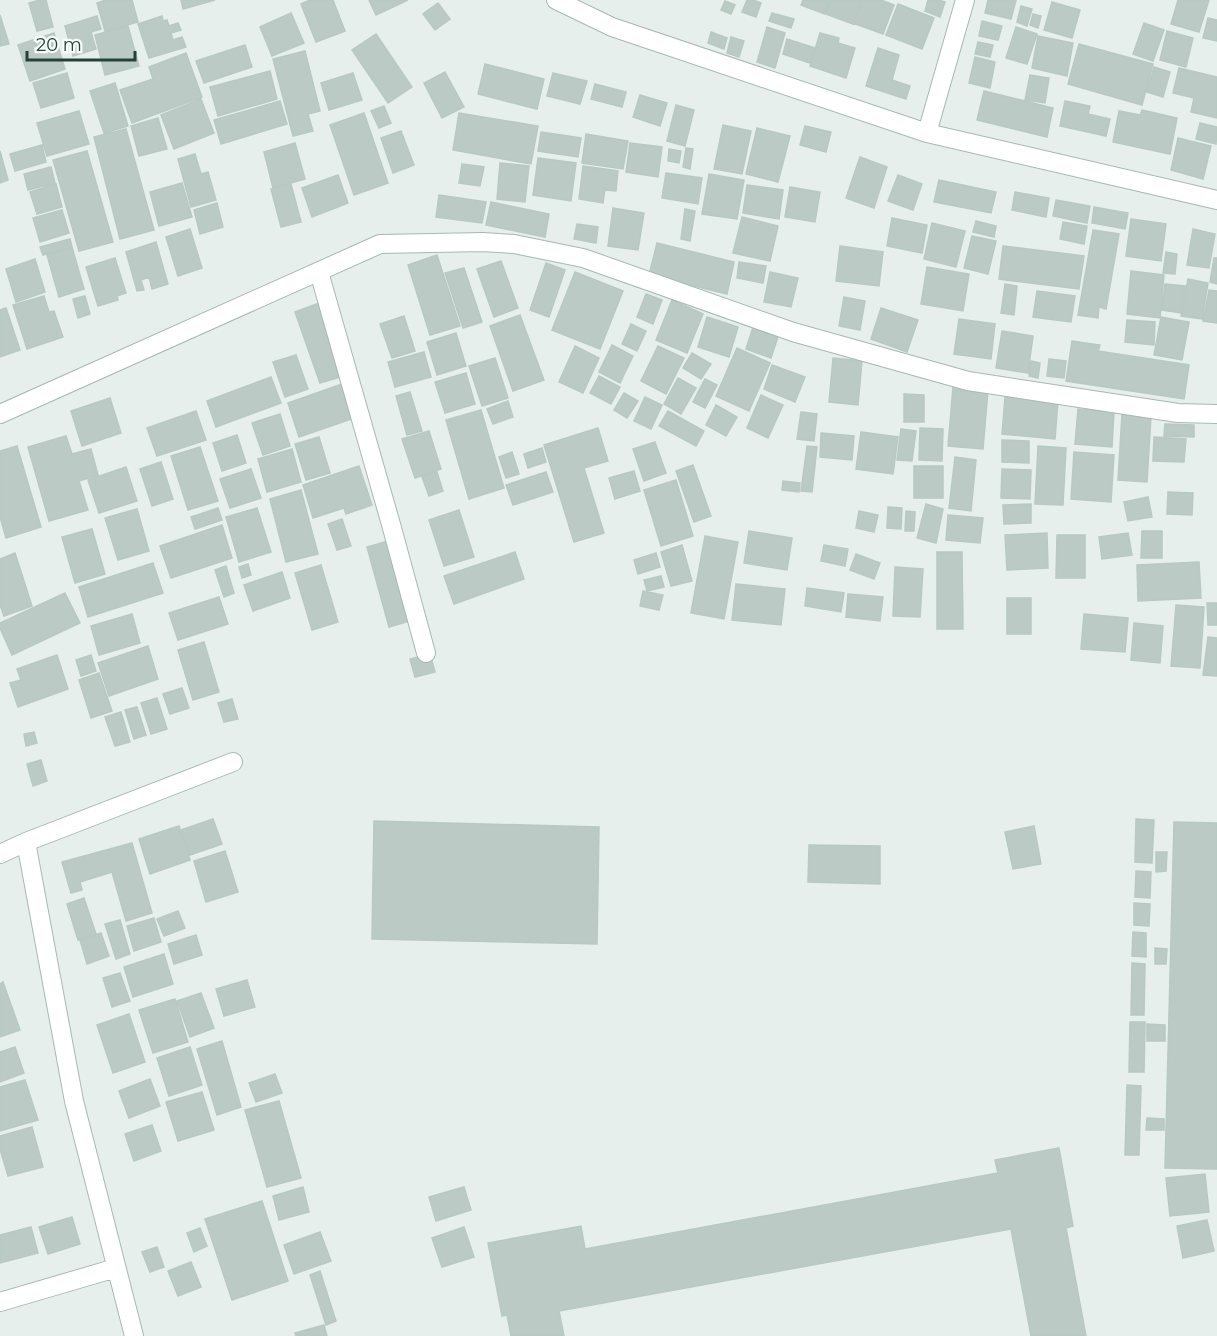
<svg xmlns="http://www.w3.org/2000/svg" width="1217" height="1336" font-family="Montserrat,sans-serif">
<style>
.building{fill:#bbcac4;stroke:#b8c9c2;stroke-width:1.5}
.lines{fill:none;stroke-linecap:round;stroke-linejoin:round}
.minor-casing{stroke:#a8b8b2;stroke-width:20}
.minor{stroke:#fff;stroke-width:18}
</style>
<rect width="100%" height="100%" fill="#e6efeb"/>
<path class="building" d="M40,0h6l7,27 -16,4 -8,-28z
M106,0h26l6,22 -33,9 -8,-28z
M181,0h34l-32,9z
M310,0h23l12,31 -29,11 -15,-38z
M369,0h39l-32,15z
M747,0h6l8,3 -5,14 -14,-5z
M803,0h27l-5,14 -24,-9z
M831,0h31l-9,24 -27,-10z
M862,0h19l13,5 -11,29 -30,-11z
M928,0h10l7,2 -5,15 -15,-6z
M988,0h28l-5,19 -26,-6z
M1178,0h31l-10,32 -28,-8z
M725,1l10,4 -4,9 -10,-4z
M1052,2l28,8 -8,28 -28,-8z
M438,3l12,16 -15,11 -12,-16z
M898,4l36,14 -12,31 -36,-14z
M1021,6l11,3 -5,17 -10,-4z
M291,13l13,30 -32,13 -12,-29z
M772,13l22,6 -3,9 -22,-7z
M1033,14l8,2 -3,12 -8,-3z
M0,15l9,29 -9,2z
M97,16l4,13 -10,3 5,17 -23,7 -8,-30z
M162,16l1,5 4,-1 2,6 9,-3 3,7 -10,3 2,7 9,-3 4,10 -37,11 -11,-34z
M1208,18l9,2v21l-14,-3z
M982,21l20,5 -4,14 -19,-4z
M1144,23l20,7 -11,31 -20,-7z
M128,26l11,40 -34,9 -10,-40z
M767,27l18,6 -10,35 -18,-6z
M1016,27l21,7 -10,30 -21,-6z
M1167,31l26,7 -7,29 -26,-7z
M711,32l16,6 -3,11 -16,-6z
M54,33l11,36 -35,12 -12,-36z
M820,33l19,5 -1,5 17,5 -9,30 -36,-12z
M376,34l36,53 -24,16 -36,-53z
M1038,36l35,7 -6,33 -35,-8z
M731,37l13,4 -5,16 -12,-4z
M787,39l28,9 -5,15 -27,-9z
M978,42l15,3 -3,12 -15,-3z
M1079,44l74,20 -11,41 -74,-21z
M245,45l7,22 -48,16 -8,-22z
M878,48l21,7 -7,25 18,6 -4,13 -40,-13z
M305,51l15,60 -12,3 5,17 -20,5 -20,-77z
M186,53l16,44 -70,26 -12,-33 33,-11 -4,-12z
M975,57l20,5 -5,26 -21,-5z
M485,64l59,15 -7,30 -59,-15z
M1154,67l16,5 -7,25 -16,-5z
M1179,68l38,9v41l-26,-6 3,-14 -21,-5z
M270,71l7,28 -59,17 -8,-29z
M445,72l19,35 -22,11 -18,-35z
M67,73l7,25 -33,10 -8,-25z
M353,73l9,27 -33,10 -8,-27z
M553,73l34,8 -7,23 -33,-8z
M1030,75l19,3 -4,25 -20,-3z
M115,83l13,43 -24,7 -14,-42z
M595,84l31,8 -4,15 -31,-8z
M984,91l69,17 -6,29 -70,-17z
M640,95l27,8 -7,23 -27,-9z
M201,99l13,34 -40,16 -13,-34z
M280,101l7,23 -66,20 -7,-24z
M1065,101l25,5 -2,8 22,5 -4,17 -46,-10z
M676,105l18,5 -9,36 -18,-5z
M384,106l7,17 -12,5 -8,-17z
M1142,110l35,8 -7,36 -57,-12 6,-31 21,4z
M79,111l10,33 -42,12 -10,-33z
M364,113l24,70 -34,12 -24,-70z
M459,113l79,13 -7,38 -78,-14z
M158,118l9,31 -28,7 -8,-30z
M1200,123l17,4 -1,17 -20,-5z
M723,125l28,6 -9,43 -28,-5z
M805,126l26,6 -5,20 -26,-7z
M757,128l33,8 -12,46 -32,-8z
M126,129l28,101 -34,9 -26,-102z
M401,131l13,34 -21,8 -12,-35z
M541,132l40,6 -3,19 -40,-6z
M586,134l42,7 -5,28 -41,-6z
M1178,138l33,8 -8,33 -32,-9z
M295,143l10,36 -32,9 -9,-36z
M630,143l32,4 -4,30 -32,-5z
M42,145l4,17 -31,9 -5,-17z
M686,148l7,1 -3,20 -7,-2z
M669,149l12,2 -2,12 -11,-2z
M0,151l8,29 -8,3z
M87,151l26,91 -34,9 -26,-91z
M195,154l6,20 7,-2 8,28 -25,7 -13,-48z
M860,157l27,10 -13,41 -28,-10z
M538,158l38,5 -5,38 -38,-6z
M500,163l29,3 -4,36 -28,-3z
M462,164l22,3 -4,19 -21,-3z
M583,166l35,5 -2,20 -11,-1 -2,13 -24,-4z
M51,167l4,16 -27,7 -4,-16z
M666,173l36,5 -4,26 -36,-6z
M709,174l35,6 -7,39 -35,-5z
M338,175l10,28 -36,14 -10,-29z
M898,175l24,9 -9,26 -25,-9z
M939,180l57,12 -5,21 -57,-11z
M182,183l10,34 -33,9 -9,-34z
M56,184l6,23 -25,7 -7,-22z
M291,184l10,38 -20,5 -10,-38z
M747,185l36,5 -4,29 -36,-6z
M790,187l30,5 -5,30 -30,-5z
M1015,192l34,6 -3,19 -34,-7z
M439,195l47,7 -4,21 -46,-6z
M1056,200l34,6 -3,17 -34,-7z
M491,202l58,12 -4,23 -59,-12z
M217,203l6,24 -23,7 -6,-24z
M1094,207l34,6 -3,16 -33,-6z
M613,208l31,5 -6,37 -30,-4z
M685,209l10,2 -5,30 -9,-2z
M62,210l7,23 -29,9 -7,-24z
M742,217l36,9 -8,35 -37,-8z
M892,218l35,7 -5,28 -35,-7z
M1131,219l35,5 -5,37 -35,-5z
M976,221l20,5 -2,11 -21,-5z
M1063,222l24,4 -3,18 -24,-5z
M932,223l33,8 -9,36 -32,-8z
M577,224l21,3 -2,16 -22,-4z
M190,229l12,39 -24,8 -12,-39z
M1193,229l22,5 -6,34 -22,-3z
M1093,230l26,4 -13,75 -7,-2 -1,11 -20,-3z
M972,236l24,5 -8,33 -24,-6z
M70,239l2,8 -29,8 -3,-8z
M156,242l12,42 -16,5 -3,-12 -8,3 3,10 -7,1 -11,-39z
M657,243l77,19 -7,32 -78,-19z
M840,246l43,6 -4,34 -43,-5z
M1003,246l81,10 -5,33 -80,-10z
M72,247l12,42 -25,8 -12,-42z
M1166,252l11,2 -2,20 -12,-1z
M437,255l23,71 -30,9 -22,-70z
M115,258l11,35 -9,3 1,4 -20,6 -12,-39z
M1214,258h3v26l-7,-2z
M35,259l10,33 -29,10 -10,-33z
M501,261l17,47 -24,9 -17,-48z
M739,262l27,4 -3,17 -26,-5z
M546,263l19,7 -16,47 -19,-7z
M927,267l42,7 -6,37 -42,-7z
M464,268l18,54 -19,6 -18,-55z
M1131,271l33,4 -4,43 -33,-4z
M575,272l48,19 -23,58 -48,-19z
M770,272l28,6 -7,29 -27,-5z
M1188,279l20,4 -6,36 -21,-3z
M1005,284l12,2 -3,29 -13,-2z
M1165,284l20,2 -4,27 -19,-3z
M1209,290l8,1v32l-14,-2z
M1037,291l38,5 -4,26 -38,-5z
M646,294l16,6 -9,24 -16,-7z
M44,296l5,16 5,-1 9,26 -36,12 -14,-44z
M85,296l5,18 -12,4 -5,-19z
M844,297l21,4 -5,29 -21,-4z
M672,300l31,14 -16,39 -31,-13z
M322,302l25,73 -27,8 -25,-71z
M6,308l14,42 -20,7v-47z
M881,308l37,12 -11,32 -36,-13z
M520,315l24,65 -31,11 -23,-65z
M404,316l11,35 -23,7 -12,-34z
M707,317l31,10 -9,30 -31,-10z
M1161,317l28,5 -7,38 -28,-5z
M959,319l36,5 -4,35 -37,-5z
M1127,320l28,2 -1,23 -29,-3z
M631,324l15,7 -9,20 -15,-7z
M754,324l25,10 -8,24 -25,-9z
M1002,331l31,5 -5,37 -32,-5z
M456,333l10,33 -29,9 -10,-33z
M1072,341l28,4 -2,6 91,14 -5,34 -118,-18z
M612,345l21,11 -13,27 -21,-11z
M575,346l24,12 -16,35 -24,-11z
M658,346l26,12 -18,36 -25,-13z
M737,348l33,15 -21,48 -33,-15z
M424,352l7,25 -36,10 -7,-25z
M692,353l19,11 -10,15 -18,-11z
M296,355l12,34 -23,8 -12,-35z
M495,358l13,40 -26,8 -13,-40z
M833,358l29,3 -4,44 -29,-3z
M1049,359l17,2 -2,17 -17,-2z
M1031,361l9,2 -2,15 -9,-2z
M772,365l33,12 -10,25 -31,-13z
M466,373l9,31 -30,9 -10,-31z
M599,376l21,11 -9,17 -21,-11z
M271,377l10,26 -65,24 -9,-26z
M678,378l18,10 -15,26 -17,-10z
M705,379l12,6 -12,23 -12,-6z
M345,383l12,34 -58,20 -11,-34z
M953,387l35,3 -5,59 -35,-3z
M410,392l12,39 -15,4 -11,-39z
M624,393l14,8 -11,17 -13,-8z
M904,394l20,1v27h-20z
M761,395l22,10 -15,33 -21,-10z
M645,397l17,8 -11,24 -17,-8z
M1005,397l53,4 -3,38 -53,-5z
M110,398l11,35 -39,13 -11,-35z
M508,401l5,16 -20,7 -6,-15z
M716,405l21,12 -11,19 -20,-11z
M1078,409l36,3 -2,35 -37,-3z
M481,410l23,78 -35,11 -23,-79z
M196,411l10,29 -49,16 -10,-28z
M668,411l36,20 -8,15 -37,-20z
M801,412l16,2 -3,27 -17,-2z
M280,414l10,32 -27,9 -11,-32z
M1122,414l29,2 -4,66 -29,-2z
M1165,424l29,1v12l-30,-1z
M598,428l10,33 -24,7 20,65 -30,9 -30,-97z
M920,428l23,1 -1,32 -23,-1z
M901,429l15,2 -4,30 -15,-1z
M429,431l12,38 -26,9 -13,-39z
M861,432l37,5 -5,37 -37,-5z
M821,433l33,3 -2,24 -32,-3z
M237,435l9,28 -24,8 -9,-28z
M66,436l6,18 19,-5 7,26 -19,6 9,29 -39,11 -21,-74z
M319,437l11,36 -24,7 -11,-36z
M1154,437l32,2 -2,23 -31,-1z
M1002,440l27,1v22l-27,-1z
M655,442l11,31 -22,8 -11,-32z
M17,446l24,81 -35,11 -6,-21v-66z
M807,446l10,1 -5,45 -11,-1z
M1038,446l28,2 -3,57 -28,-1z
M200,447l18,54 -30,9 -17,-54z
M542,448l4,14 -18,6 -4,-14z
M292,449l9,33 -34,10 -9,-33z
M512,452l7,22 -13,4 -7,-21z
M1074,452l40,3 -3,47 -40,-3z
M955,457l21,3 -5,51 -22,-3z
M161,462l12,37 -21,7 -12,-37z
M693,465l18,51 -17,6 -18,-51z
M359,466l13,39 -26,9 -2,-6 -31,10 -10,-33z
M914,466h29v32h-29z
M126,467l11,34 -38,12 -11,-33z
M251,469l10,29 -31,10 -10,-29z
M1002,469l29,1 -1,29 -29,-1z
M634,471l6,20 -25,8 -6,-21z
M437,472l6,19 -14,5 -7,-19z
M546,472l7,20 -40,13 -7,-20z
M676,480l17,56 -32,10 -17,-56z
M783,481l17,2 -1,9 -17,-2z
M301,490l17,64 -32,8 -16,-63z
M1168,492l25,1 -1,22 -25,-1z
M1148,497l4,20 -24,4 -4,-19z
M926,504l17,5 -7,34 -19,-5z
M1031,504v19l-27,1 -1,-19z
M888,507l14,1 -1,21 -14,-1z
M218,508l4,12 -27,9 -4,-12z
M257,508l14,44 -32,10 -13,-45z
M137,509l12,42 -31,9 -13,-42z
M459,510l15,47 -30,9 -15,-46z
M859,511l19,4 -4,17 -18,-4z
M906,511l9,1 -1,19h-9z
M948,515l35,3 -3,25 -34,-3z
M342,519l9,27 -14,4 -9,-26z
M222,525l10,33 -61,20 -11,-32z
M92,529l13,45 -30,9 -13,-46z
M749,531l43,7 -5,32 -43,-7z
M1142,531h20v27h-21z
M1047,533l1,35 -41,2 -2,-35z
M1128,533l4,22 -30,4 -3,-22z
M1057,535h28v43h-29z
M705,536l33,6 -14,77 -33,-6z
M392,540l21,80 -24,7 -22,-80z
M682,545l10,36 -21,5 -10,-34z
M824,545l24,4 -3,17 -24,-5z
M515,552l9,27 -70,25 -10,-28z
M937,552h25l1,77h-26z
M15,553l17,53 -28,10 -4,-11v-46z
M656,553l4,14 -22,7 -4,-14z
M856,554l24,9 -6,16 -24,-9z
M1199,562l2,36 -63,3 -1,-36z
M153,563l10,30 -75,24 -9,-30z
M248,564l3,11 -9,3 -3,-11z
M321,565l17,57 -26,8 -17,-57z
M226,566l8,27 -10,4 -9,-27z
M895,567l28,2 -3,48 -27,-1z
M282,572l8,26 -37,13 -9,-26z
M661,576l3,11 -17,4 -3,-11z
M736,584l49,5 -4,36 -49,-5z
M807,588l37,5 -3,19 -36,-6z
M643,591l20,4 -4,15 -19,-4z
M65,593l15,30 -68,32 -12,-27v-5z
M848,594l35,3 -3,24 -34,-4z
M219,597l9,27 -50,16 -9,-27z
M1007,598h24v36h-24z
M1207,603h10v22h-9z
M1176,605l28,2 -4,61 -29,-2z
M132,614l8,29 -41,12 -8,-29z
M1084,614l44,4 -3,34 -44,-3z
M1134,623l29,3 -3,37 -29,-3z
M1208,637l9,1v38l-14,-1z
M204,642l15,50 -26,8 -15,-50z
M148,646l10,33 -49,17 -11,-33z
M430,654l5,18 -20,5 -5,-18z
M57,655l11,34 -50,18 -8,-24 11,-3 -4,-11z
M91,655l5,16 -15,5 -5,-16z
M99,673l13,38 -21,7 -12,-38z
M182,688l7,20 -19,6 -7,-20z
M157,698l10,31 -16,5 -10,-31z
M232,699l6,20 -14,3 -6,-19z
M137,707l9,28 -12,4 -9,-29z
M121,712l9,30 -15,4 -10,-29z
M34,732l3,11 -11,3 -2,-12z
M41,760l6,21 -14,5 -6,-22z
M213,819l9,25 -32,11 -9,-25z
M1136,819l18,1 -2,43 -17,-1z
M374,821l225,6 -2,117 -225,-5z
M1174,822l43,1v346l-52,-1z
M179,826l11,34 -40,14 -11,-35z
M1034,826l7,38 -28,5 -8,-37z
M132,843l20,70 -26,8 -14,-49 -32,10 2,8 -11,3 -9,-31z
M809,845l71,1v38l-72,-2z
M225,851l13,41 -32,10 -12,-41z
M1156,852h11l-1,19 -10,1z
M1136,871l15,1 -1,26 -15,-1z
M84,898l12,36 -18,6 -11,-36z
M1134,903l16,1 -1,22 -15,-1z
M178,911l7,17 -21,8 -7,-17z
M154,918l7,24 -27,9 -7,-25z
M120,920l10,34 -14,5 -11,-35z
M1133,932l13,1v24l-14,-1z
M101,933l8,23 -22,8 -7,-24z
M196,935l6,20 -28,9 -6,-20z
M1155,948l12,1 -1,15h-11z
M164,954l9,30 -40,13 -9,-30z
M1132,963l13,1 -1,51h-13z
M120,973l10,28 -18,6 -9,-29z
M247,980l8,27 -31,9 -8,-27z
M3,982l17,48 -20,7v-53z
M201,993l13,35 -24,9 -13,-36z
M175,999l13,43 -35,11 -14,-43z
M129,1014l16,48 -32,11 -16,-48z
M1130,1022h15l-1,50h-15z
M1147,1024l18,1v16h-18z
M222,1041l19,66 -24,8 -20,-66z
M15,1047l9,26 -24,9v-30z
M190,1047l12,38 -33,11 -12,-38z
M275,1074l7,19 -26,9 -7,-19z
M150,1079l10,27 -31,12 -10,-27z
M25,1080l13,40 -38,11v-44z
M1127,1085l14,1 -2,69h-14z
M202,1092l12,38 -36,11 -12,-39z
M279,1101l22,77 -34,9 -22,-77z
M1147,1118l17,1v11h-18z
M152,1125l9,26 -27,10 -9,-27z
M32,1127l11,40 -35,9 -8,-27v-13z
M1059,1148l14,78 -7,2 20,108h-55l-20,-107 -452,82 5,25h-53l-4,-21 -5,1 -14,-73 93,-17 4,23 413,-76 -3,-13z
M1205,1174l4,38 -39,4 -4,-38z
M303,1187l6,25 -30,8 -6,-24z
M464,1187l7,23 -35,11 -7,-24z
M262,1201l26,80 -56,19 -27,-81z
M72,1217l8,27 -32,10 -9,-27z
M1207,1220l7,31 -31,7 -6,-32z
M31,1227l7,26 -38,10v-28z
M464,1227l10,30 -32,10 -10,-29z
M200,1228l7,18 -13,6 -7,-19z
M320,1232l11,29 -37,13 -10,-29z
M157,1247l7,20 -14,5 -8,-20z
M191,1262l10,25 -23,9 -10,-25z
M320,1271l16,50 -10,4 -16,-50z
M324,1325l3,11h-31l-1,-3z"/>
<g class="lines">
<defs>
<path id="minor" d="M556,0l56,27 315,106 290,67
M927,133l38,-133
M319,272l73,256 34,125
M0,414l380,-170 103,-2 31,2 69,14 210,74 175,49 210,32 39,1
M26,842l48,259 60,235
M0,854l26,-12 207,-80
M0,1302l116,-34"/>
</defs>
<use href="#minor" class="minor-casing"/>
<use href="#minor" class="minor"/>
</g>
<path d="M27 51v9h108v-9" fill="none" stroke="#24423a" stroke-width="3"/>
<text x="36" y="51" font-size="18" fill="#24423a" stroke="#f7fbf9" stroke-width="4.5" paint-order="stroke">20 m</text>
</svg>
